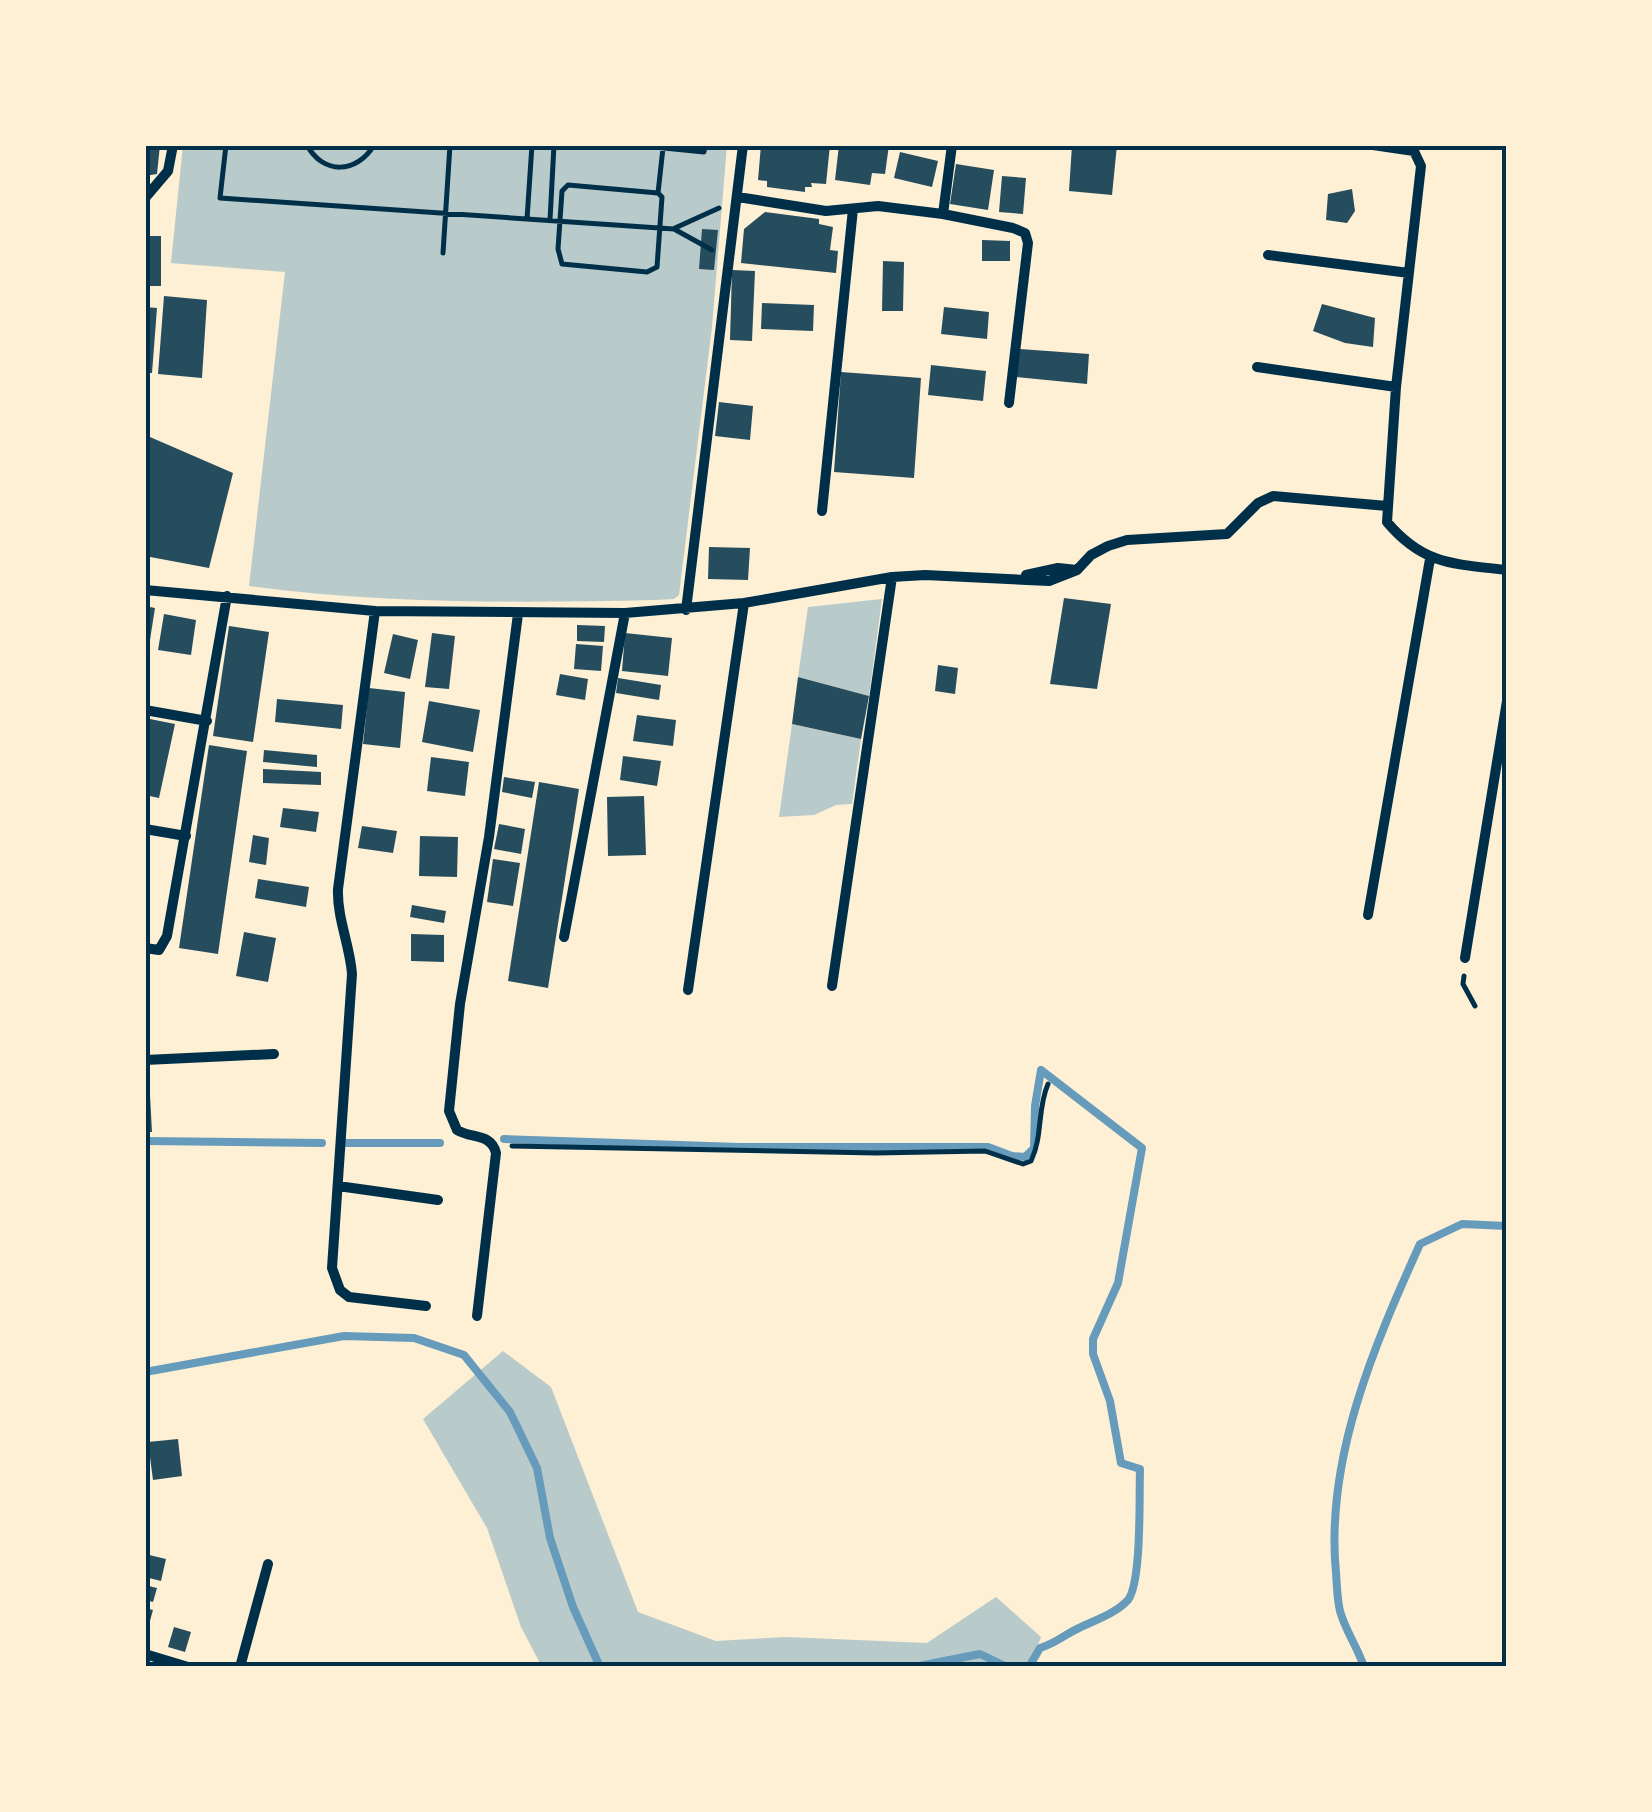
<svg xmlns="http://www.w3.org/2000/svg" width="1652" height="1812" font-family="'Archivo Narrow',sans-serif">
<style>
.green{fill:#b9caca}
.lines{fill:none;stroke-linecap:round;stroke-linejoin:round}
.stream{stroke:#669bbc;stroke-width:8}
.building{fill:#264d5e}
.path{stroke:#003049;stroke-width:5}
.minor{stroke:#003049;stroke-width:10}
.neatline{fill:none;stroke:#003049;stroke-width:4}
</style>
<rect width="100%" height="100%" fill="#fdf0d5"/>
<path class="green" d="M183,145h544l-15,182 -33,268 -5,4 -19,1c-136,3 -271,4 -406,-14l36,-314 -114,-9z
M882,599l-13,97 -71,-19 10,-70z
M792,724l69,15 -9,65 -16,1 -22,10 -35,2z
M503,1351l48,36 87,225 78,29 70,-4 141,6 69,-46 45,40 -11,30h-488l-21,-40 -34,-99 -64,-109z"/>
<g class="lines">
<path class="stream" d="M504,1139l235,8h249l24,9 13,1 9,-9 1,-42 6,-36 101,78 -24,135 -25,56v15l17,47 11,62 19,6c-1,26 2,113 -12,131 -12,13 -32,20 -47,27 -16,7 -24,16 -41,21l-11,19
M145,1141l177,2
M346,1143h94
M145,1372l199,-36 70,2 50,17 46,57 27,56 13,70 23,69 27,60
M914,1667l66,-13 27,13
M1364,1667c-6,-19 -19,-37 -24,-56 -3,-12 -3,-26 -4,-38 -11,-114 38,-227 84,-329l42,-20 45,2"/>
</g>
<path class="building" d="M145,145h15l-3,29 -12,2z
M761,145h69l-4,39 -15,-1 1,4h-7v5l-38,-5v-6l-9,-1z
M839,145h50l-4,29 -13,-1 -2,12 -35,-5z
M1072,145h45l-5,50 -43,-4z
M900,152l38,9 -6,26 -38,-9z
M956,164l38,6 -6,40 -38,-6z
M1002,176l24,2 -3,36 -24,-2z
M1352,189l3,22 -8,12 -21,-3 2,-26z
M765,212l54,7v5l14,3 -3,23 8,1 -2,22 -95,-10 3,-34z
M702,229l16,1 -4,40 -15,-1z
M145,236h16v50h-16z
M982,240l28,1v20h-28z
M883,261l21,1 -1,49h-21z
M732,270l23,1 -3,70 -22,-1z
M164,296l43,4 -5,78 -44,-4z
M762,303l52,2 -1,26 -52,-2z
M1322,304l53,14 -2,29 -28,-4 -32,-12z
M145,307l12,1 -5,65h-7z
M944,307l45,5 -2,27 -46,-5z
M1020,349l69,5 -2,30 -72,-7z
M931,365l55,6 -3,30 -55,-6z
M841,372l80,6 -7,100 -80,-6z
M719,402l34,4 -3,34 -35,-4z
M150,437l83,36 -24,95 -64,-12v-101z
M709,547l41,1 -2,32 -40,-1z
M1064,598l47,6 -14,85 -47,-5z
M145,606l10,2 -8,51h-2z
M164,614l32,6 -5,35 -33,-5z
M577,625l28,1 -1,16 -27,-1z
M229,626l40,6 -16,110 -40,-6z
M432,633l23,3 -6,53 -24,-2z
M625,633l47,5 -4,38 -46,-5z
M393,634l25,6 -8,39 -26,-6z
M576,644l27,2 -2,25 -27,-2z
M938,665l20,3 -3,26 -20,-3z
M560,674l28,5 -3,21 -29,-5z
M798,677l71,19 -8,43 -69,-15z
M618,678l43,7 -2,15 -43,-7z
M369,688l36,4 -5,56 -37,-4z
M277,699l66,6 -2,24 -66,-7z
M429,701l51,9 -7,42 -51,-10z
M637,715l39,5 -3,26 -40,-5z
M145,718l30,6 -16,74 -14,-3z
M209,745l38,6 -29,203 -39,-6z
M264,750l53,5v12l-54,-5z
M623,756l38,5 -4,25 -37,-6z
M431,757l38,5 -4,34 -38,-5z
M263,769l58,3v13l-58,-2z
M504,777l31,5 -3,16 -30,-6z
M539,782l40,7 -31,199 -40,-7z
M644,796l2,59 -38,1 -1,-59z
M283,808l36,4 -3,20 -36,-5z
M499,824l26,5 -4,25 -27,-5z
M362,826l35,5 -4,22 -35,-5z
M253,835l16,3 -3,27 -17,-3z
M420,836l38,1 -1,40 -38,-1z
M493,859l27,4 -7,43 -26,-4z
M258,879l51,8 -3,20 -51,-9z
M412,905l34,6 -2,12 -34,-6z
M244,932l32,6 -8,44 -32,-6z
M411,934l33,1v27l-33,-1z
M145,1077h4l3,55h-7z
M178,1439l4,37 -29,4 -5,-38z
M145,1554l21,5 -5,22 -16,-4z
M145,1585l12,3 -4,14 -8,-2z
M145,1608l8,2 -5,18h-3z
M174,1627l17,5 -6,20 -17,-5z"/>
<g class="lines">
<path class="path" d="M226,145l-6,53 454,31 38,21
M307,145c16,30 50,29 67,0
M614,145l21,1
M634,145l70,7 1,-7
M568,185l90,8 4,4 -5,70 -10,5 -85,-8 -4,-15 4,-58z
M658,193l5,-45
M527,219l5,-74
M550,220l4,-75
M675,228l44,-20
M443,253l7,-108
M1464,976l-1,8 12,22
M512,1146l364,7 109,-2 38,13 8,-3c12,-25 6,-52 17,-77"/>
<path class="minor" d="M1373,145l41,6 7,15 -25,221 -9,135c36,43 67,42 120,48
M738,197l88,14 52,-5 65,8 70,14 12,5 3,10 -19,160
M145,198l23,-27 5,-26
M943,214l9,-69
M1268,255l141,18
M1257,367l139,20
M822,511l31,-302
M1026,575l32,-7 19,2
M145,590l230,21 250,2 119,-10 148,-26 33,-2 124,6 28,-11 14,-15 17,-9 19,-6 100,-6 31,-31 15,-7 114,10
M686,610l57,-465
M375,611l-37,278c-1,30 12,56 14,85l-20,294 8,22 9,7 77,9
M145,710l62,11
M145,829l41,7
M1368,915l62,-356
M564,937l61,-324
M145,948l14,2 8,-14 60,-340
M1465,958l42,-257
M832,986l60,-409
M688,990l56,-387
M145,1060l129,-6
M338,1186l100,14
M477,1316l19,-163c-5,-20 -24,-14 -39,-23l-8,-19 11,-107 29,-167 29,-223
M145,1654l43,13
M240,1667l28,-103"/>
</g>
<rect width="1652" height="1812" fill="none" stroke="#fdf0d5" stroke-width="295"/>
<rect x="148" y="148" width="1356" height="1516" class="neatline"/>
</svg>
